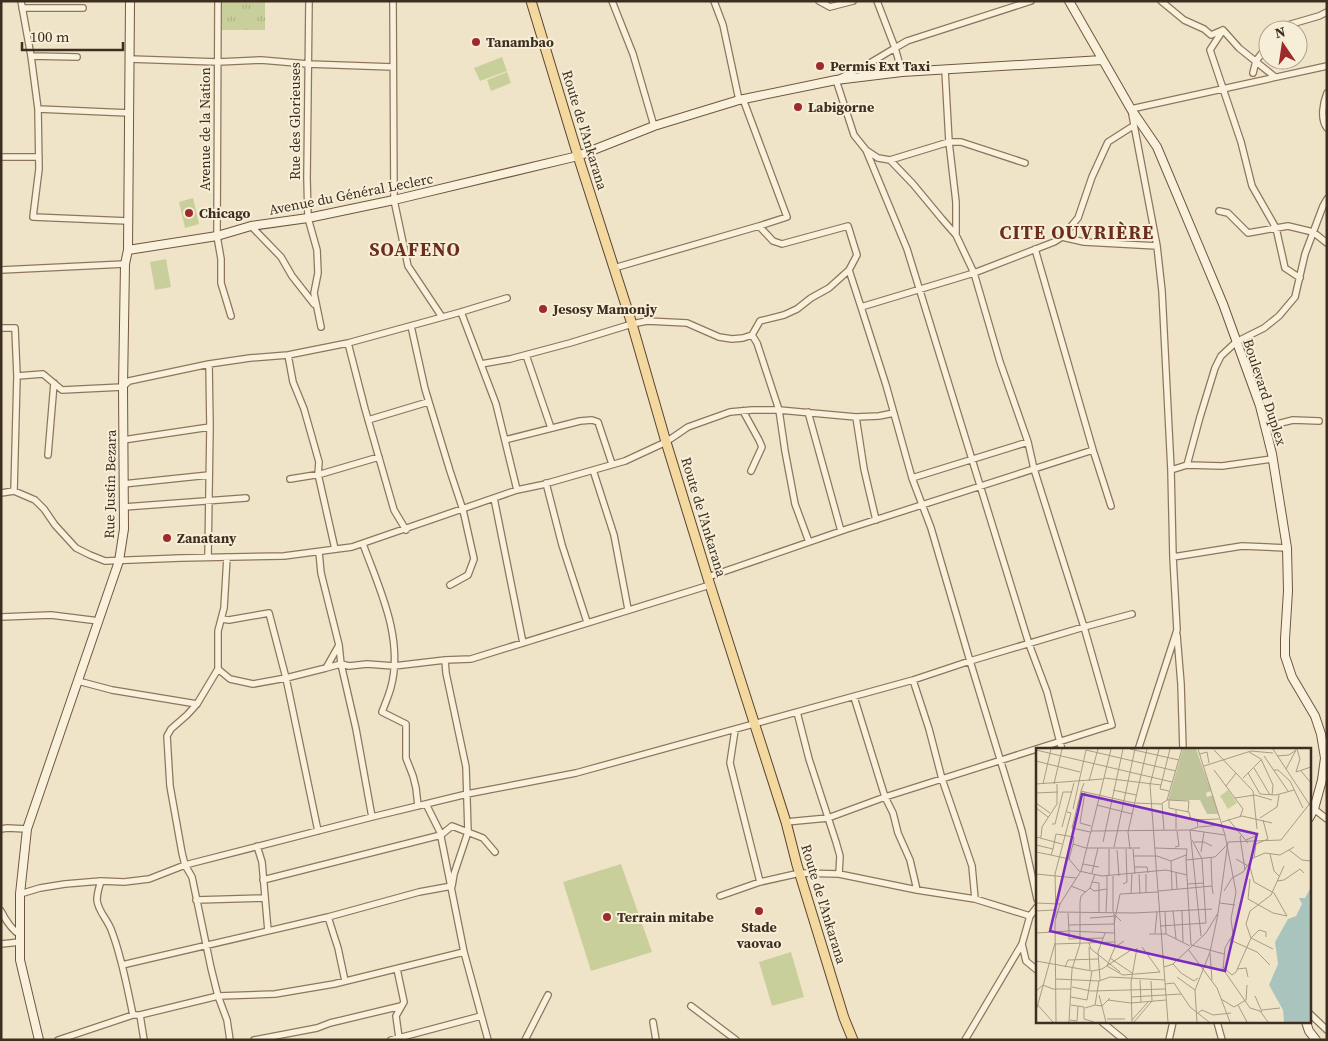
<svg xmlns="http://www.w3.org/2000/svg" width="1328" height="1041" font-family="'Source Serif 4',serif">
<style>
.park{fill:url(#park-tufts)}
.garden{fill:#c9cf9b}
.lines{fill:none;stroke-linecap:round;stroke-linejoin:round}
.street-casing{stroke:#8d765c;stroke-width:8}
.secondary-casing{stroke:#6f573f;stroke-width:10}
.primary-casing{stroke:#5b4430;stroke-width:11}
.street{stroke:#faf1dc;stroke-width:5.5}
.secondary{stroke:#faf1dc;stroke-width:8}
.primary{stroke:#f3d9a0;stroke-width:9}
.poi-dot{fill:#9e2a2b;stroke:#f7eed8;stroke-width:2}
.labels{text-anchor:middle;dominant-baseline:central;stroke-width:4;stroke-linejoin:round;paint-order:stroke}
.poi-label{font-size:14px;font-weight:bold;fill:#3d2e20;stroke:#f7eed8;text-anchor:start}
.street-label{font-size:14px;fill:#3d2e20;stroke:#f7eed8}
.district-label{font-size:19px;font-weight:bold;letter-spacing:1px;fill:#6b2e1e;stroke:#f7eed8}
.inset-road{fill:none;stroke:#a89b85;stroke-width:1}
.view{fill:#7b2cbf;fill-opacity:0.15;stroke:#7b2cbf;stroke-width:2.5}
.inset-edge{fill:none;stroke:#3d2e20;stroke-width:2.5}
</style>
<defs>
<pattern id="park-tufts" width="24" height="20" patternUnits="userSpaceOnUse" patternTransform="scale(1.25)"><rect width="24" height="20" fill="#c9cf9b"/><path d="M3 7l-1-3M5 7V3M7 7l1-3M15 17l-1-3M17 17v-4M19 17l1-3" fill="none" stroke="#aeb285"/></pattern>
</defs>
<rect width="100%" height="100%" fill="#f0e4c8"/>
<path class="park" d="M220,1h45v29h-45z"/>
<path class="garden" d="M502,57l5,14 -27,10 -6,-13z
M507,72l4,11 -20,8 -4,-11z
M193,198l6,26 -14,4 -6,-26z
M166,259l5,28 -16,3 -5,-28z
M621,864l31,88 -61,19 -28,-89z
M791,952l13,45 -32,9 -13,-44z"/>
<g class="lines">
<defs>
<path id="street" d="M21,1l10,55 7,53 1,60 -6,48 95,4
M218,1l-1,235 4,23v24l10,33
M309,1l-2,177 1,40 9,32 1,23 -4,20 7,34
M393,1l1,199 14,66 34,51
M612,1l21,53 21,72
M714,1l9,24 16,75
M819,1l11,6 23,-6
M877,1l18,47 -30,18 -29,14 18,55 12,15 41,99 122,395 18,48 15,58
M1161,1l23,19 20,9 7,6 12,-5 16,18 36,29
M22,8h61
M1223,30l-13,20 31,92 11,44 24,42 9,40 15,10
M1279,30l2,-3 38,-11 8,-4
M31,56l46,1
M129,59l89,3 43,-2 47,4 85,3
M945,70l4,72 7,60v33
M902,72l-7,-24 12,-7 124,-40
M1253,73l3,-12 12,-16
M1327,93c-4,10 -7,26 0,35
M743,99l44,118 -28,9
M38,109l91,4
M1,157h38
M890,160l59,-18h12l64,21
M1219,211l9,2 20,20 40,-7 25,6 14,11
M251,226l30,31 11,19 22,28
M1062,237l22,5 73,4
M1035,249l58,201
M614,268l145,-42 14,15 9,3 66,-18 9,29 -8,15 12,37
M1,270l124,-6
M461,312l35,92 21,86
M411,326l14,63 25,82 13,39 11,49 -6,16 -18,10
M1,328h14l2,48
M348,343l17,66 29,101 12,20
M288,355l5,27 11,27 15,53 -1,12 17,75
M526,355l25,73
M481,364l29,-5 60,-16 62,-19 15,-3 40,2 32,14 13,2 11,-1 9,-3
M743,411l16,29 3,7 -11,24
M808,412l33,119
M856,417l8,52 12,51
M368,420l60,-18
M1265,427l28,-7 26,1
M123,440l87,-13
M505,440l75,-19 12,-1 6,2 14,42
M48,455l6,-72
M1187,465l13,-48 15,-49 6,-12 15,-14 28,-14 15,-12 16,-19 10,-43 18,-48 4,-7
M593,470l21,65 14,74
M1171,470l16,-5 35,1 50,-7
M912,478l116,-36
M290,479l31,-5 58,-17
M546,483l16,62 25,77
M123,484l86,-9
M14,491l3,-115 26,-2 19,16 61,-3 6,-6 80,-17 41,-6 38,-3 60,-12 113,-31 46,-14
M1,493l13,-2 21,9 9,9 11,16 21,23 14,7 15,6 76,-3 103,-2 68,-9 165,-57 24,-5 84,-24 41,-19 22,-15 42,-15 22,-2h27l77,7 23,-1 15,-3
M494,498l29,145
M124,507l122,-9
M809,542l-14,-38 -10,-53 -6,-41 -22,-67 -5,-8 8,-14 24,-6 13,-6 14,-11 18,-10 20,-18
M363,544c16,44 41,94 28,143 -2,8 -6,17 -9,25l24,12v34l7,18 3,12 2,18
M208,557l2,-130 -1,-63
M227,557l-3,51 -6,23v38l12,10 23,5 33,-6 40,-10 13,-23 -18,-72 -2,-21
M1173,557l69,-11 45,2
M708,577l139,-48 246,-79 18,56
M1,617l50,-2 48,6
M221,619l8,1 40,-7 17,65 32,153
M1177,635l4,49 2,66
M339,645l2,19 15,65 16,88
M326,668l15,-4 8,2 18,-2 27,2 51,-6
M218,669l-21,35 -10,11 -16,14 -4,7 3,50 12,67 3,12 7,12 19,91 7,28 9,24 3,20
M913,680l16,49 13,50 30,87 3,33
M78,681l34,9 85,14
M854,697l31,100 8,16 5,20 12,27 7,30
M797,712l12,47 27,83 4,14 -1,18
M735,730l-5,33 30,119
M1138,750l39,-120 -4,-73 -2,-87 -9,-179 -5,-45 -26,-137 196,-43
M426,804l14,28 24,120 24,88
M1314,809l13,10
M786,822l42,-4 57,-21 227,-72 -28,-98 -50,-158 -6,-27 -28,-80 -26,-89 -18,-38 -14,-16 -29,-35 -23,-24 -12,-2 -12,-8
M1,829l6,-1 20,1
M257,846l5,16 6,69
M263,880l178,-45 11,-9 31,12 12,14
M101,881c-2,6 -4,13 -4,19 1,12 12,21 15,32 10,26 15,55 21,83h7l78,-19 57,-2 59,-10 130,-32
M20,894l20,-6 25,-4 36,-3 23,1 25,-3 36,-14 187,-48 95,-23 109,-21 337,-93 57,-19 114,-34 48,-13
M720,896l40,-14 40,-9 39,1 78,16 58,9 55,17
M1037,899l-15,-68 -52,-170 -39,-133 -19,-50 -26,-93 -25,-78 113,-34 80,-31 8,-5 16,-19 14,-41 16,-35 25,-16
M196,900l69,-2
M1,911c5,10 10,18 19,24
M328,917l10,31 7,33
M1,944l19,-2
M1022,944l4,17 11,9
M122,965l206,-48 91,-25 33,-6 2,-12 14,-42 -2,-65 -20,-94 -1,-13 26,-1 239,-74
M397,969l7,33 -8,14 3,22 -1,2
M691,1006l45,34
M1309,1013l18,17
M140,1015l4,25
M653,1022l3,18
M1102,1022l22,18
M1217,1022l5,18
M58,1040l75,-25
M254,1040l63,-12 13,-5 71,-17
M391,1040l90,-24
M525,1040l23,-45
M965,1040l57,-96 8,-28 7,-9
M1169,1040l4,-18"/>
<path id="secondary" d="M1069,1l62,108 26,38 66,157 37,102 12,48 15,94 1,43 -3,48v17l7,21 23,39 6,18 4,24 -3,22 -8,29 -5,9
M128,250l89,-14 34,-10 57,-8 86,-18 184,-44 76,-30 85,-26 97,-20 66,-8 200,-12
M1306,1022l3,9 7,9
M39,1040l-19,-80v-66l7,-65 92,-268 5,-32 -1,-142 2,-123 3,-14 2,-249"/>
<path id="primary" d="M531,1l47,155 54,168 34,118 44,143 76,237 11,43 47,153 9,22"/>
</defs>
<use href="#street" class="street-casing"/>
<use href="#secondary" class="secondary-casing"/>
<use href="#primary" class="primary-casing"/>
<use href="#street" class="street"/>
<use href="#secondary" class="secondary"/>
<use href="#primary" class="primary"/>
</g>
<g class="poi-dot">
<circle cx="476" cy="42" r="5"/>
<circle cx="820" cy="66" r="5"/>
<circle cx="798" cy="107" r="5"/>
<circle cx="189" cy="213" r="5"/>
<circle cx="543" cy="309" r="5"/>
<circle cx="167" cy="538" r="5"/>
<circle cx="759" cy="911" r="5"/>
<circle cx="607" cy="917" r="5"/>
</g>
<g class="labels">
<g class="poi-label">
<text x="486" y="42">Tanambao</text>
<text x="830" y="66">Permis Ext Taxi</text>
<text x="808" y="107">Labigorne</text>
<text x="199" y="213">Chicago</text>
<text x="553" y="309">Jesosy Mamonjy</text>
<text x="177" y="538">Zanatany</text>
<text x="617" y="917">Terrain mitabe</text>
<text x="759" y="927" text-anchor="middle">Stade<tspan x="759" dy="16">vaovao</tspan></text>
</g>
<g class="street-label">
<text transform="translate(295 121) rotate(-90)">Rue des Glorieuses</text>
<text transform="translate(205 129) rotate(-90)">Avenue de la Nation</text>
<text transform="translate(585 130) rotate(73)">Route de l'Ankarana</text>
<text transform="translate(351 194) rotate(-11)">Avenue du Général Leclerc</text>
<text transform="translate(1265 392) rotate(72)">Boulevard Duplex</text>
<text transform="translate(110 484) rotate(-89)">Rue Justin Bezara</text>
<text transform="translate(704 517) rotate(73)">Route de l'Ankarana</text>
<text transform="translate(824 904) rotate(73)">Route de l'Ankarana</text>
</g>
<g class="district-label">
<text x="1077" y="232">CITE OUVRIÈRE</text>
<text x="415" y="249">SOAFENO</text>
</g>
</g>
<g transform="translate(1036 748)">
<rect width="275" height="275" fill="#f0e4c8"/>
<path d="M147,1h13l15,42 -5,2 1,4 6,-2 5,19h-11l-7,-14h-32z" fill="#bfc49a"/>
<path d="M192,42l9,13 -9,6 -8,-13z" fill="#c9cf9b"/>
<path d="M275,139v135h-27l-1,-12 -14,-25 9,-21 -3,-22 13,-23 8,-3 6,-12 -3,-6h6z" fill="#a9c4bc"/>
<path class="inset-road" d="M75,1l-20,82 99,-1 35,5 -27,-86M94,1l49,11M123,1l-9,36 18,237M146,1l-15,51 22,1 -1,11M237,1l38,58M0,2l136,32M50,2l90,21M178,2l39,41 4,38M213,4l12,7 12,26 -1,10M164,6l7,-2 2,11M228,8l24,35M241,8l12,-1 7,-5M0,13l44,11M168,18l47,-15 22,2M218,20l16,27M250,21l10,-19M178,22l29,39 -3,8M238,22h4l12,11 13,27M265,23l10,12M260,24l4,-13 -3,-10M260,24l15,-5M212,25l12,21 16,1 18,-5M68,30l57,7M207,30l18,-18M53,33l9,-32M48,35l-3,8 4,1 49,11 27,1 6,-4M0,36l67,-5M7,36l8,-35M18,36l8,-35M190,38l10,-13M77,42l23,5M45,43l-9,37 18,4M133,43l-9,-2 10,-40M49,44l-5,31 11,3M0,45l22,-1M199,50l20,-3 17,5M133,53v7l20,4 2,8 28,-1M0,55l14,10M126,56l2,26M61,57l35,9M0,60l12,9M37,61l13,-59M140,62v19M224,70l17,-11 2,-12M192,71l20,24M161,72l1,7 -8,3 11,106M186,74l20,-6 30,7M16,76h3l8,-32h9M26,79l12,-44M163,79l22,-2M189,87l11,57 -5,27 2,15 -8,14 -2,21 27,39 10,3 8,11M206,87l-2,2 5,33M0,90l5,-1 1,-10 15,-23v-20M4,90l22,6M210,92l12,-5 -1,-2M67,94l20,-93M158,94h10l8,4M0,97l17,4 -2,6 18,4 10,12 23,5 64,-6 21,5M78,99l21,-98M139,99l4,-1 -2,-15M119,100l32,1 -1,11M17,101l3,-15 18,3 -1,7M73,101v27M94,101l-2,-17 19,-83M97,101l2,25M81,102l2,26M253,102l13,10 9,1M0,104l15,3M165,104l3,-20M234,106l4,17 5,5M98,108h23l14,5M175,110l1,28M218,110l2,-14 12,-5 -5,-19M33,111l4,-15 13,4h54M200,111l14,8 4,15 20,11 13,23M47,116l16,3M99,119h12l1,6M56,125l6,-25M140,125l1,16M0,126l40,4M59,126l-5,14 4,3 13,-2v-13M103,126l1,20M110,126v19M214,131l-2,20 25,14 14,3M241,133l7,-1 16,-11 4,4M56,134l7,1v30M87,136l4,-2 -1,-33M152,136l16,-1M35,138l15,6M136,142l-1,-29 15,-6M122,143l54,-5 1,8M188,143l8,-13 11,-6 10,-14 12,-5 15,2 14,-8M95,146l1,-20M0,155l24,1M184,155l15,2M0,163l18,-1M137,163l3,28M146,163l1,31M21,164l77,1 78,-4M77,164v-36M129,164l1,22M32,165l1,18 45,2M70,165l1,-24M78,165l1,34M20,170l-1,-44 16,-61 -4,-1M54,170l26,-2 5,5M33,177l45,-1 6,-30 38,-2M124,178l46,-3 -4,-64 -10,-19M33,184v7l34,-1M0,185l33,-2M119,185l2,-21M113,186h17l24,12M230,189v-5l-7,-2 -8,8 22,11M194,192l27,12 13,13M88,193l-9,6 -8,19 16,9 37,-3 -18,-25M53,195l2,6 29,23M19,196l59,-2M53,199l1,23M152,201l29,39 13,34M174,205l2,27M188,206l-33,-9 -5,-85 29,-3 12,-12M74,210l22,15M0,213l56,10 10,-2 29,-19M137,216l8,9 13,8 4,-3M29,219l3,-7 30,-1M128,219l9,-3 33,-31 12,-20 10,-71 53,-2 30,-38M187,219l9,8 4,-3 15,-34 -5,-14 4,-13 21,-16 13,-29M201,221l9,-1 2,9M141,229l18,13M20,231l43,2 11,-4 55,3M64,232l-2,-28 7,-19M104,232l1,22M129,236l9,-1 16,24 19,15M36,239l19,4 74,-2M0,243l7,-6 10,4h18M63,247l7,27M219,248l7,16M35,249l16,3 5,-29M95,249l50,-3M185,251l13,8 12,-7 1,-15M72,252l23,3 35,-3M0,255l17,19M35,257l13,2v12l10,3M59,257l7,1 8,-8M202,257l9,17M49,260l10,-3 4,-24M226,262l18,-2M0,263l19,-68M162,265l4,-3 11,5 18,-2M71,271h18M34,272l7,1 1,-15M96,272l16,-18M20,274l-1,-101 5,-17 21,-33 10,-40M33,274l3,-53 8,-25v-42l1,-6 9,-8M96,274l-1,-40 6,-34M98,274l18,-21 -1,-20M161,274l-2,-32 15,-38 8,-38"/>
<path class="view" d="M46,46l175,40 -32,137 -175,-40z"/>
<rect width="275" height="275" class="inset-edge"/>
</g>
<rect width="1328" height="1041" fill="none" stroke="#3d2e20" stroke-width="5"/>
<g transform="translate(1283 45) rotate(347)"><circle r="24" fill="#f7eed8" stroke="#ada18e"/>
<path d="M0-4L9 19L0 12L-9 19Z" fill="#9e2a2b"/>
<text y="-8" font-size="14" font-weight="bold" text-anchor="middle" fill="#3d2e20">N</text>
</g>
<path d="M22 42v8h101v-8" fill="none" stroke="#3d2e20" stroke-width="2.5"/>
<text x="30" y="42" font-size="15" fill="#3d2e20" stroke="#f7eed8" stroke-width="4" paint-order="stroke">100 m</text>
</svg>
